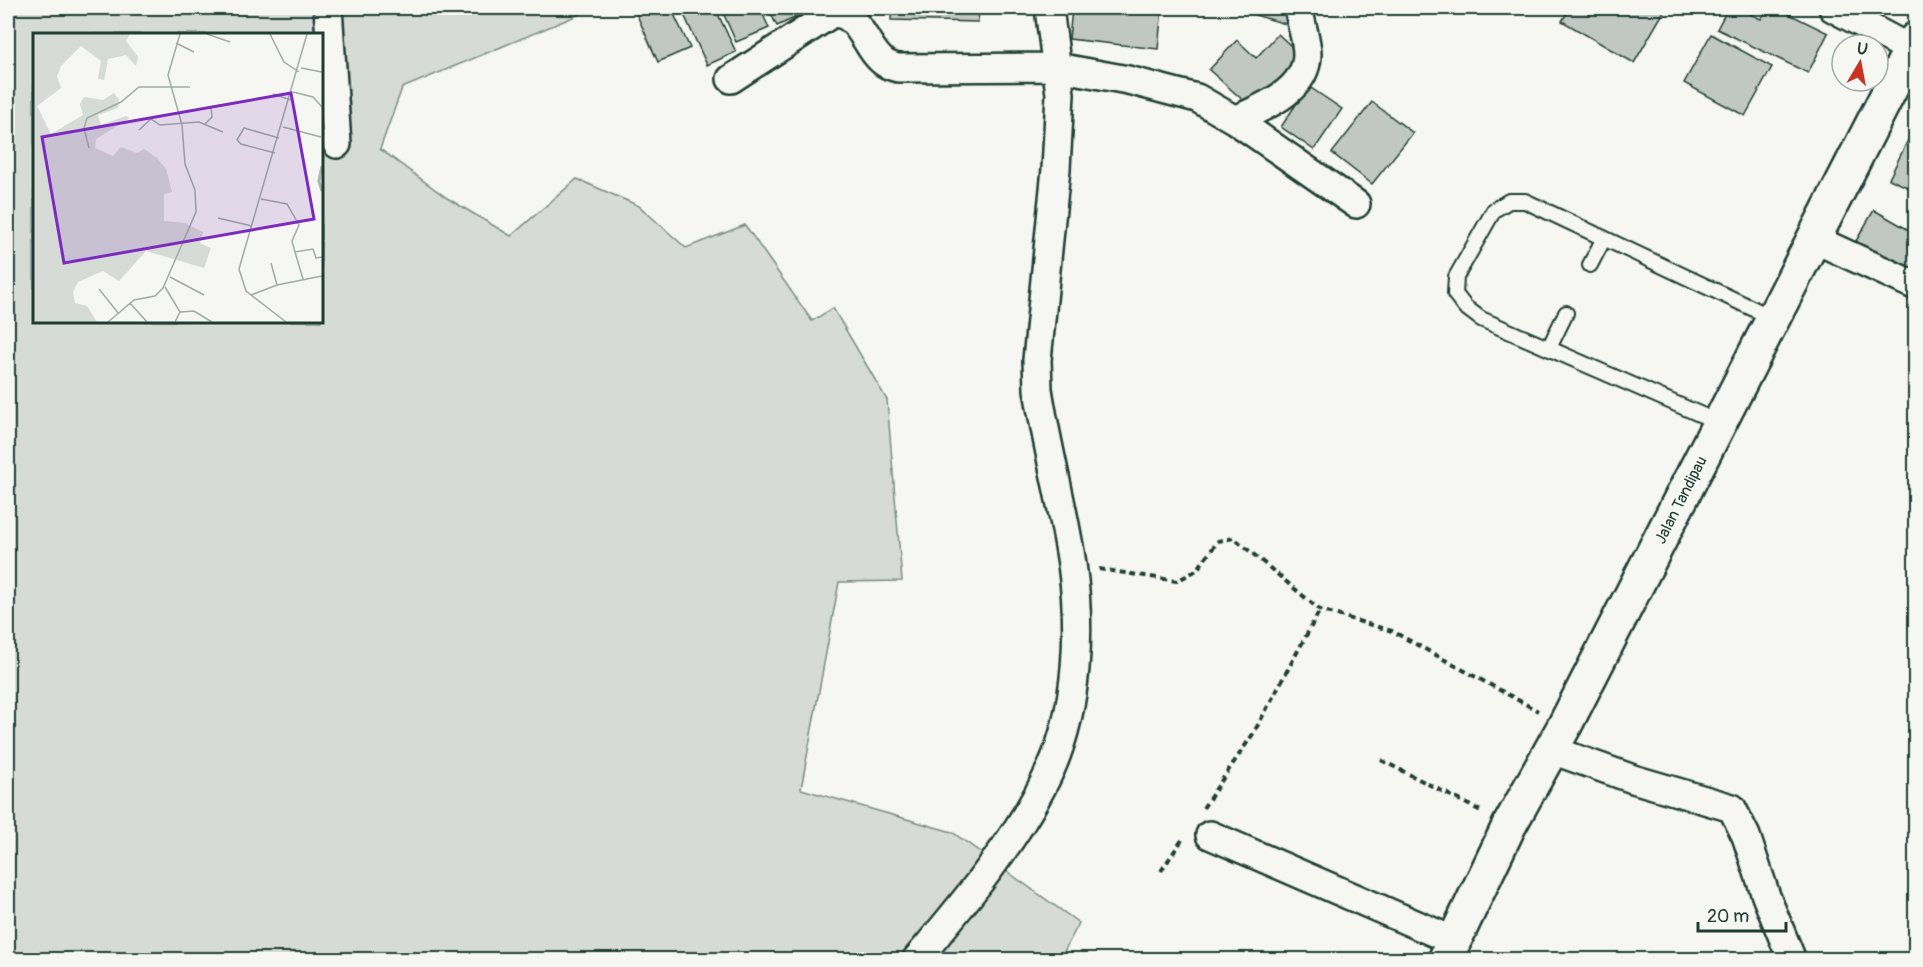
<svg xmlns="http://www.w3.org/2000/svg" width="1923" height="967" font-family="Pangolin,sans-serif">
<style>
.green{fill:#d6dbd6;stroke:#7a8c85;stroke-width:1.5;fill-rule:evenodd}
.building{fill:#c1c8c3;stroke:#1f3d34;stroke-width:1.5}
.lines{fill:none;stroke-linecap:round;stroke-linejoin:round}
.lane-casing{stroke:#1f3d34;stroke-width:18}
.street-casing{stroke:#1f3d34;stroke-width:32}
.secondary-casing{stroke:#1f3d34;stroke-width:38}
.path{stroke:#1f3d34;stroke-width:4;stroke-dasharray:6 4.5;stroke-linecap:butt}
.lane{stroke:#f6f6f2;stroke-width:14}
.street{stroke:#f6f6f2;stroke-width:27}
.secondary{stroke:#f6f6f2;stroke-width:33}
.labels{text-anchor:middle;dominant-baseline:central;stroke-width:4.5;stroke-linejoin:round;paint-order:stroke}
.street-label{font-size:16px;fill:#1f3d34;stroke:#f6f6f2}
.inset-river{fill:none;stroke:#aab3ae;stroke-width:3}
.inset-road{fill:none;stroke:#a0aca6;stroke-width:1.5}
.view{fill:#7b2cbf;fill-opacity:0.15;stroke:#7b2cbf;stroke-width:3}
.inset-edge{fill:none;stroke:#1f3d34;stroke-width:3}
</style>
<rect width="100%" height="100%" fill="#f6f6f2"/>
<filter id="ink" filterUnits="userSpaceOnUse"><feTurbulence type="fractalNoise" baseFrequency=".0167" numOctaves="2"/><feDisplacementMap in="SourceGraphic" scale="12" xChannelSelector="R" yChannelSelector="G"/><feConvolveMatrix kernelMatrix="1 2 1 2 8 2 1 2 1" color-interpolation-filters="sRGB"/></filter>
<g filter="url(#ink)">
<path class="green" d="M8,8h587l-193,80 -22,61 67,49 64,38 66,-57 62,27 47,42 59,-23 67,96 21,-13 54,92 15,181 -63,1 -38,207 151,43 127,91 -19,36h-1052zM34,34h287v287h-287z"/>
<path class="building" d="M649,8h22l19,40 -32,14 -22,-49z
M681,8h34l21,44 -29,13z
M721,8h39l9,20 -33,14z
M768,8h43l1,2 -35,16z
M892,8h87l-1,14 -87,-2z
M1072,8h90l-4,41 -89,-10z
M1231,8h60l-5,16z
M1570,8h96l-32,55 -72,-42z
M1728,8h9l24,11 6,-11h10l51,25 -20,40 -91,-44z
M1278,34l24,22 -49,53 -44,-39 28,-30 19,18z
M1711,34l61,33 -27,49 -61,-33z
M1308,86l34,23 -28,41 -33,-23z
M1372,102l41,31 -41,51 -40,-31z
M1908,140l8,4v47l-27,-12z
M1874,210l42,24 -2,40 -58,-33z"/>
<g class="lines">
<defs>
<path id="lane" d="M1590,265l14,-27
M1549,348l17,-35
M1720,423l-239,-104 -16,-12 -10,-13 1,-17 38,-67 15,-9h16l248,117"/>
<path id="street" d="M328,8l9,136
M1833,8l77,41
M731,79l100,-65c28,-6 34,36 54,49 3,2 9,4 13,5l159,-1 71,13 69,18 38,22 121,84
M1235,120c28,-13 72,-29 72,-66 0,-15 -7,-31 -8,-46
M1814,239l102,47
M1552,750l81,29 99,29 14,28 20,60 26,64
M1210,835l244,106
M916,960c48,-57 106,-126 136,-194 26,-60 29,-138 20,-202 -9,-59 -25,-116 -34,-175l-1,-29 19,-191 4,-75 -11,-86"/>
<path id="secondary" d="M1445,960l64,-134 56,-101 351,-686"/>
</defs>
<use href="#lane" class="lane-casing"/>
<use href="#street" class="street-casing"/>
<use href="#secondary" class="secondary-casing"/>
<path class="path" d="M1099,569l78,12 20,-11 21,-29 16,-3 86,72 72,21 146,80
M1381,760l100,51
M1203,808l50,-74 67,-124
M1161,871l21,-31"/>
<use href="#lane" class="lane"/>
<use href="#street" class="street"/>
<use href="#secondary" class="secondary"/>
</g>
</g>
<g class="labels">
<g class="street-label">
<text transform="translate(1681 500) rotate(-63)">Jalan Tandipau</text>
</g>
</g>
<g transform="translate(33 33)">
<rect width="290" height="290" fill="#f6f6f2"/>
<path d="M0,1h97l-4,7 12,16 -2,9 -10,-11 -18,4 -4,21 -6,-1 3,-18 -20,-15 -20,20 -4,10 4,12 -24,18 14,28 32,-19 -3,-11 4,-7 19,3 11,-7 5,7 -1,8 -20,7 3,10 25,-9 4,2 -34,21 -1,9 18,8 8,-9 16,6 7,-4 13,9 9,11 6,23 -8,2v27l21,2 18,9 -3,11 11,5 -7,20 -58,-17 -27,30 -16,-10 -25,11 -5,10 2,11 12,3 10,16h-64z" fill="#d6dbd6"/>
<path class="inset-river" d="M289,133l-3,15 3,10"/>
<path class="inset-road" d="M174,1l23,8M237,1l14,28 15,10M143,10l18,9M268,35l21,4M260,59l20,5 9,10M240,61l18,6M172,91l7,-7 -1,-9M250,94l38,10M106,97l12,-11 9,6 39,-3 24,10M56,115l-5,-20 3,-10 34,-16 18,-15h51M242,120l-34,-9 -4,-4 7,-12 35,10M228,166l26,5 12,21 -7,16 3,11 18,-3 3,9 6,-1M185,185l34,8M262,219l8,27M238,230l6,22M137,244l34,18M132,254l15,25M66,256l20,25M218,262l26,-10 45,-9M97,270l17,19M75,289l26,-22 21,-4 8,-8 33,-76 -1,-22 -10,-26 -3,-39 -14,-50 12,-41M142,289l5,-10 14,-1 18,11M253,289l-40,-31 -7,-22 68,-235"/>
<path class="view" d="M258,60l23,126 -250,44 -22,-126z"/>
<rect width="290" height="290" class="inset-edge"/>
</g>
<rect width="1923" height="967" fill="none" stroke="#f6f6f2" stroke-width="30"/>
<rect x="15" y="15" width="1893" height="937" fill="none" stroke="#1f3d34" stroke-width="2" filter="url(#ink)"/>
<g transform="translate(1860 63) rotate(10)"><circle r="28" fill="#f6f6f2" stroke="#a0aca6" stroke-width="1.5"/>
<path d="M0-4.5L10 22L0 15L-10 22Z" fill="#c8321e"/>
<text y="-9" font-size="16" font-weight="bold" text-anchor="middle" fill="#1f3d34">U</text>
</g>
<path d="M1698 922v9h88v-9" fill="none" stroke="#1f3d34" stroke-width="3"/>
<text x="1707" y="922" font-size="18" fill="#1f3d34" stroke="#f6f6f2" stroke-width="4.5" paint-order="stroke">20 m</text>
</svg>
